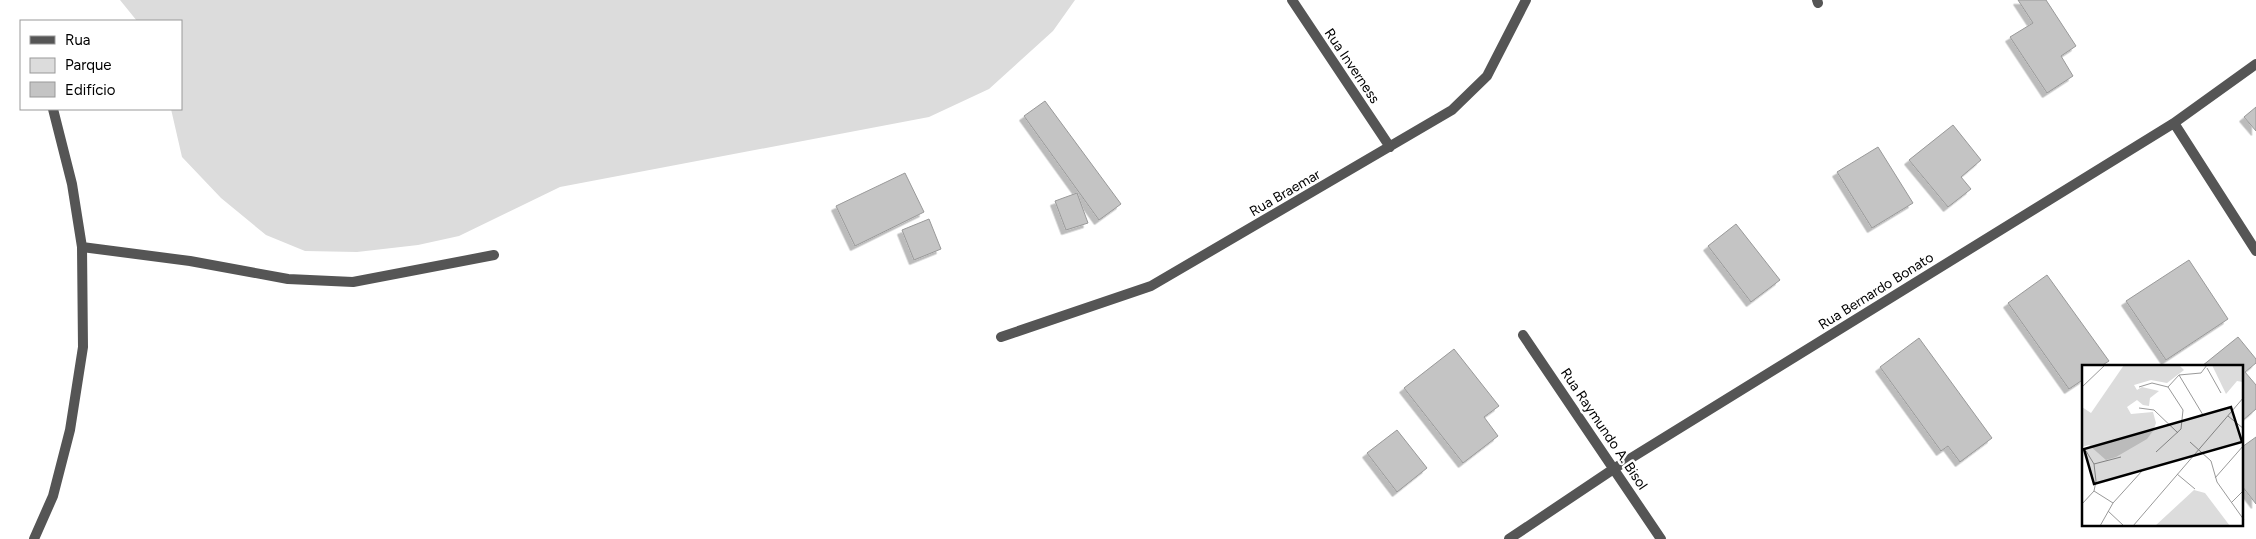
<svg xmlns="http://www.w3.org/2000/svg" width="2256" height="539" font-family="Figtree,sans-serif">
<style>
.green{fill:#dcdcdc}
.building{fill:#c4c4c4;stroke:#999;filter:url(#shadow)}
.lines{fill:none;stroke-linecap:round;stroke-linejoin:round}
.street{stroke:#555;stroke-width:10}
.labels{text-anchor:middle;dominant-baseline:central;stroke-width:5;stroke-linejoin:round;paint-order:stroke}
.street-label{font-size:14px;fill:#000;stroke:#fff}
.inset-road{fill:none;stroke:#999;stroke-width:1}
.view{fill:#000;fill-opacity:0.15;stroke:#000;stroke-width:2.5}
.inset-edge{fill:none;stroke:#000;stroke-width:2.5}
</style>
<defs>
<filter id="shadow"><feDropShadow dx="-4.5" dy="4.5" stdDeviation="0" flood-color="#0004"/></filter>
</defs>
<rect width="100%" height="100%" fill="#fff"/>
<path class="green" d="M120,0h955l-22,31 -64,58 -60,28 -369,70 -101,49 -41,9 -61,7 -52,-1 -39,-16 -45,-37 -39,-41 -11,-48h10v-88h-44z"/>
<path class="building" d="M2018,0h28l30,46 -15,10 12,20 -26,17 -37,-56 23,-14z
M1045,101l76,103 -22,16 -75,-104z
M2256,107v24l-12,-14z
M1953,125l28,35 -20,17 10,12 -23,18 -39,-47z
M1878,147l35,56 -41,25 -35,-56z
M905,173l19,39 -69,34 -19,-40z
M1077,193l11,30 -22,7 -11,-29z
M929,219l12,30 -27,11 -12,-30z
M1736,224l44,56 -29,22 -43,-56z
M2189,260l39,59 -62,41 -40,-59z
M2047,275l62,86 -8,5h-17v13l-15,10 -61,-86z
M2238,337l18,22v4l-11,9 11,13v24l-14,12v-55h-40z
M1919,338l73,100 -32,24 -12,-16 -7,5 -61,-84z
M1454,349l45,57 -15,11 14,19 -35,27 -59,-75z
M1397,430l30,38 -30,24 -30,-39z
M2256,437v67l-14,-18v-39z"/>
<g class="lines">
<path class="street" d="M1292,0l98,147
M1817,0l1,3
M2174,123l82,128
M82,247l108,14 98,18 65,3 141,-27
M1523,335l138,204
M1001,337l150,-51 301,-176 35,-34 39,-76
M34,539l19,-43 17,-66 13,-83 -1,-100 -10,-63 -19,-75
M1509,539l106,-71 559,-345 82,-59"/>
</g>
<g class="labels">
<g class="street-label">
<text transform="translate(1352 66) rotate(56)">Rua Inverness</text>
<text transform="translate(1285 193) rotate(-30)">Rua Braemar</text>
<text transform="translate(1876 291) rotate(-32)">Rua Bernardo Bonato</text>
<text transform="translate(1604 429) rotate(56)">Rua Raymundo A. Bisol</text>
</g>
</g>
<g transform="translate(2082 365)">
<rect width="161" height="161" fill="#fff"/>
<path d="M42,0h55l5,5 -17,13 -16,-3 -17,5 3,5 5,-3 17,4 -9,7 -1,8 -6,-1 -6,-5 -10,7 4,7 22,-2 3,11 -3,8 -6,8 -31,18 -10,3 -17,-15 -7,2v-40l9,6zM130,0h31v17l-6,-1 -11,13zM112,125l11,3 25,33h-75z" fill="#dcdcdc"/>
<path class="inset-road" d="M125,3l14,25M97,10l24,40M0,22l23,-22M57,22l13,-4 16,4 15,23 -2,19 -25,23M86,22l11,-12 22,-2 6,-8M57,43l15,2 24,23M146,51l16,13M108,77l21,19 6,21 27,38M12,99l27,-7M95,109l18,15M133,113l29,-33M12,126l19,12M149,138l13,-13M0,139l12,-13 2,-10 -2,-17 -8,-13M26,146l16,15M18,161l13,-23 29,-32M51,161l111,-129"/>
<path class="view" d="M149,42l11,35 -148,42 -10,-35z"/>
<rect width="161" height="161" class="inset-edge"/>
</g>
<rect x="20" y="20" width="162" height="90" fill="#ffffff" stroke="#999999"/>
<rect x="30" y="36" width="25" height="8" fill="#555555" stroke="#999999"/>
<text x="65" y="45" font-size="15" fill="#000000">Rua</text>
<rect x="30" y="58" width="25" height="15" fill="#dcdcdc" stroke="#999999"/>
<text x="65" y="70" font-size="15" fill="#000000">Parque</text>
<rect x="30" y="82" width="25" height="15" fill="#c4c4c4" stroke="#999999"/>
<text x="65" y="95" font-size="15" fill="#000000">Edifício</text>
</svg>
